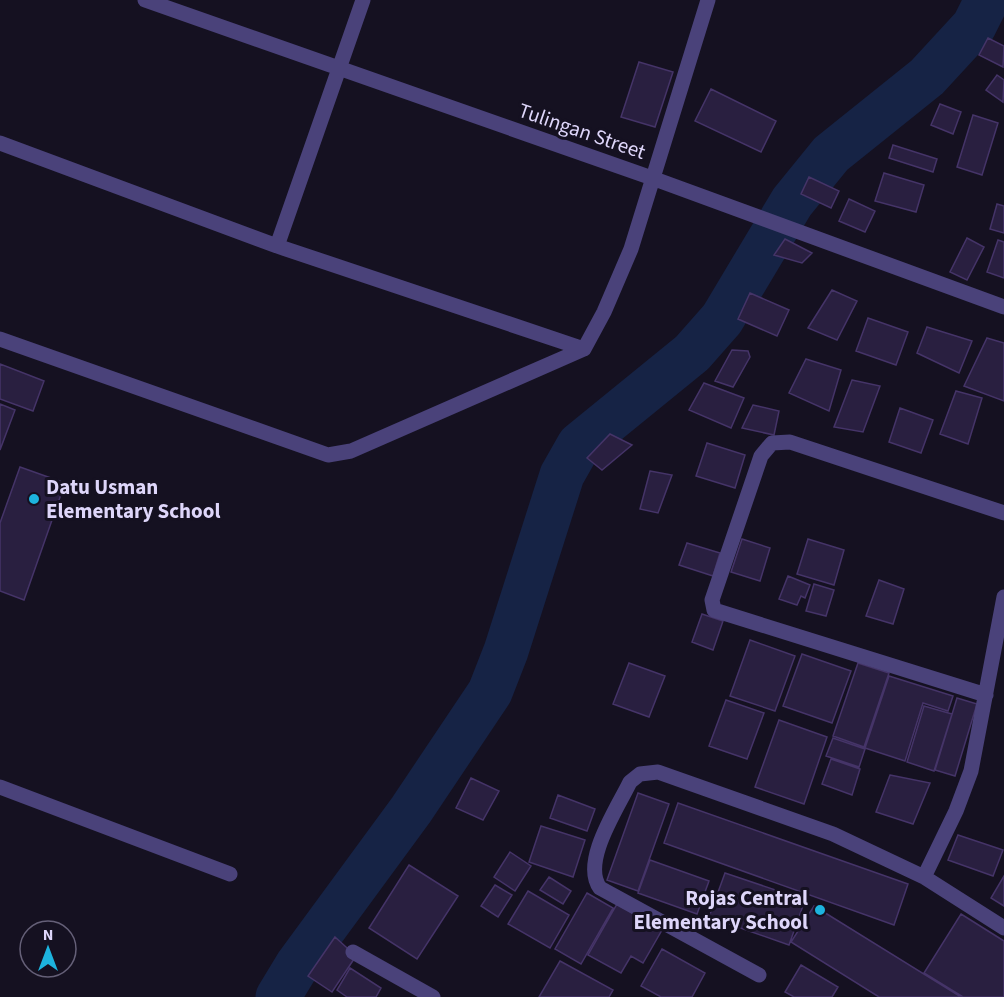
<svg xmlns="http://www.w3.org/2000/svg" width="1004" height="997" font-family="'Source Sans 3',sans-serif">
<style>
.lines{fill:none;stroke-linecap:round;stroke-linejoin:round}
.river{stroke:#162345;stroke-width:45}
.building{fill:#291f40;stroke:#453468;stroke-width:1.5}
.minor{stroke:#4a427a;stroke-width:15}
.poi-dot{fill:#1db4de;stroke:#151121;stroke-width:2}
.labels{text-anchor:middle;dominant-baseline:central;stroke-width:6;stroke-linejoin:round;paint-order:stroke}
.street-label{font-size:21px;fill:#ded6fa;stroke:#151121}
.poi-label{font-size:21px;font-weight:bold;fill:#ded6fa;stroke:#151121;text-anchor:start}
</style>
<rect width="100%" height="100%" fill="#151121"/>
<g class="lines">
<path class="river" d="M278,997l20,-33 113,-154 79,-118 16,-41 56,-176 17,-30 113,-92 30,-34 70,-117 39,-48 96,-77 47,-51 13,-26"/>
</g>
<path class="building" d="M988,38l16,8 -1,21 -24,-12z
M639,62l34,10 -18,55 -34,-10z
M997,75l7,5 -1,22 -17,-12z
M711,89l65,32 -15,31 -66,-31z
M940,104l21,8 -8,22 -22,-9z
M973,115l25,8 -16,52 -25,-8z
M893,145l44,14 -4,13 -44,-14z
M884,173l40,12 -8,27 -41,-11z
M809,177l30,14 -8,17 -30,-14z
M849,199l26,12 -10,21 -26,-11z
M997,204l7,2v27l-14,-4z
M967,238l17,9 -17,33 -17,-8z
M785,239l27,14 -10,10 -28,-8z
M998,240l6,2v36l-17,-6z
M832,290l25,11 -20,39 -29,-12z
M750,293l39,17 -12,26 -39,-17z
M868,318l40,14 -12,33 -40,-14z
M927,327l45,14 -13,32 -42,-20z
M987,338l17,5v58l-40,-15z
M732,350l16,1 2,6 -17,30 -18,-6z
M806,359l35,11 -12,41 -40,-18z
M0,364l44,17 -11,30 -33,-12z
M852,380l28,6 -17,46 -29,-5z
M704,383l40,15 -13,30 -42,-18z
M956,391l26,7 -14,46 -28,-10z
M0,404l15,6 -15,40z
M753,405l26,6 -5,24 -32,-7z
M900,408l33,12 -12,33 -32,-11z
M610,434l22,11 -30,25 -15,-12z
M707,443l38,12 -10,33 -39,-12z
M20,467l45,16 -41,117 -24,-9v-68z
M650,471l22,4 -14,38 -18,-4z
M742,539l28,9 -10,33 -29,-9z
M808,539l36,11 -10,35 -37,-11z
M687,543l33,10 -7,23 -34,-11z
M788,576l22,9 -5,13 -4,-2 -4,9 -18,-6z
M879,580l25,9 -11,35 -27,-8z
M814,584l20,6 -8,26 -20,-5z
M702,614l21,7 -10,29 -21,-8z
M750,640l45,16 -20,55 -45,-15z
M802,654l49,17 -19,52 -49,-17z
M629,663l36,13 -16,41 -36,-13z
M858,663l31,10 -25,74 -31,-11z
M889,676l64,20 -5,15 -25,-8 -18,58 -40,-13z
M957,698l20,6 -22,72 -20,-6z
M726,700l38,13 -17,46 -38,-13z
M924,706l28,8 -18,57 -27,-9z
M779,720l48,17 -23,67 -49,-17z
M833,738l32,11 -6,18 -33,-11z
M831,759l29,10 -8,26 -30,-11z
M890,775l40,8 -17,41 -37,-12z
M471,778l28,13 -16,29 -27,-12z
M638,793l31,11 -31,87 -31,-11z
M558,795l37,14 -8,22 -37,-13z
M678,803l230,81 -14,41 -230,-82z
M541,826l44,14 -12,37 -44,-15z
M958,835l45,15 -10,26 -45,-16z
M510,852l21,14 -16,25 -21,-14z
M650,860l59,21 -12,33 -59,-21z
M409,865l49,31 -41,63 -48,-31z
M725,873l80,27 -16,45 -80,-28z
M1004,876v30l-13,-8z
M549,877l22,14 -8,13 -23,-14z
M495,885l17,10 -14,22 -17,-11z
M528,891l41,24 -19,33 -42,-24z
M587,893l26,15 -32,56 -26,-15z
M617,904l45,26 -19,33 -12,-7 -10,17 -33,-18z
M814,906l147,91h-82l-88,-55z
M961,914l43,27v56h-41l-39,-24z
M335,937l21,19 -24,36 -24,-16z
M662,949l43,24 -13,24h-31l-20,-11z
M560,961l53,29 -4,7h-70z
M801,965l37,22 -6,10h-38l-9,-5z
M350,968l31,20 -5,9h-29l-10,-7z"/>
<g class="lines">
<path class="minor" d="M145,0l507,178 352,129
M0,143l277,103 307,103
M277,246l86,-246
M0,339l328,116 23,-4 233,-102 20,-37 27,-63 77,-249
M986,695l-272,-85 -2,-10 49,-144 11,-13 18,-1 214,71
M0,787l230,87
M924,877l32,-66 15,-40 33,-174
M353,952l80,45
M759,975l-159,-87c-19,-26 17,-79 30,-106l10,-8 18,-2 175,62 91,43 80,51"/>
</g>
<g class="poi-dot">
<circle cx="34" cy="499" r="6"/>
<circle cx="820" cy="910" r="6"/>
</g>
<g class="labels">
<g class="street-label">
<text transform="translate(582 131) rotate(19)">Tulingan Street</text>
</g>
<g class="poi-label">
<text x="46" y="487">Datu Usman<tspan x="46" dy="24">Elementary School</tspan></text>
<text x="808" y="898" text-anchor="end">Rojas Central<tspan x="808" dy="24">Elementary School</tspan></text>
</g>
</g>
<g transform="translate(48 949)"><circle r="28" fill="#151121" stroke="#656078" stroke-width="1.5"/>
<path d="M0-4.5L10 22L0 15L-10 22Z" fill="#1db4de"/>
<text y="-9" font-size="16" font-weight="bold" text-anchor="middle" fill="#ded6fa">N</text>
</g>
</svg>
